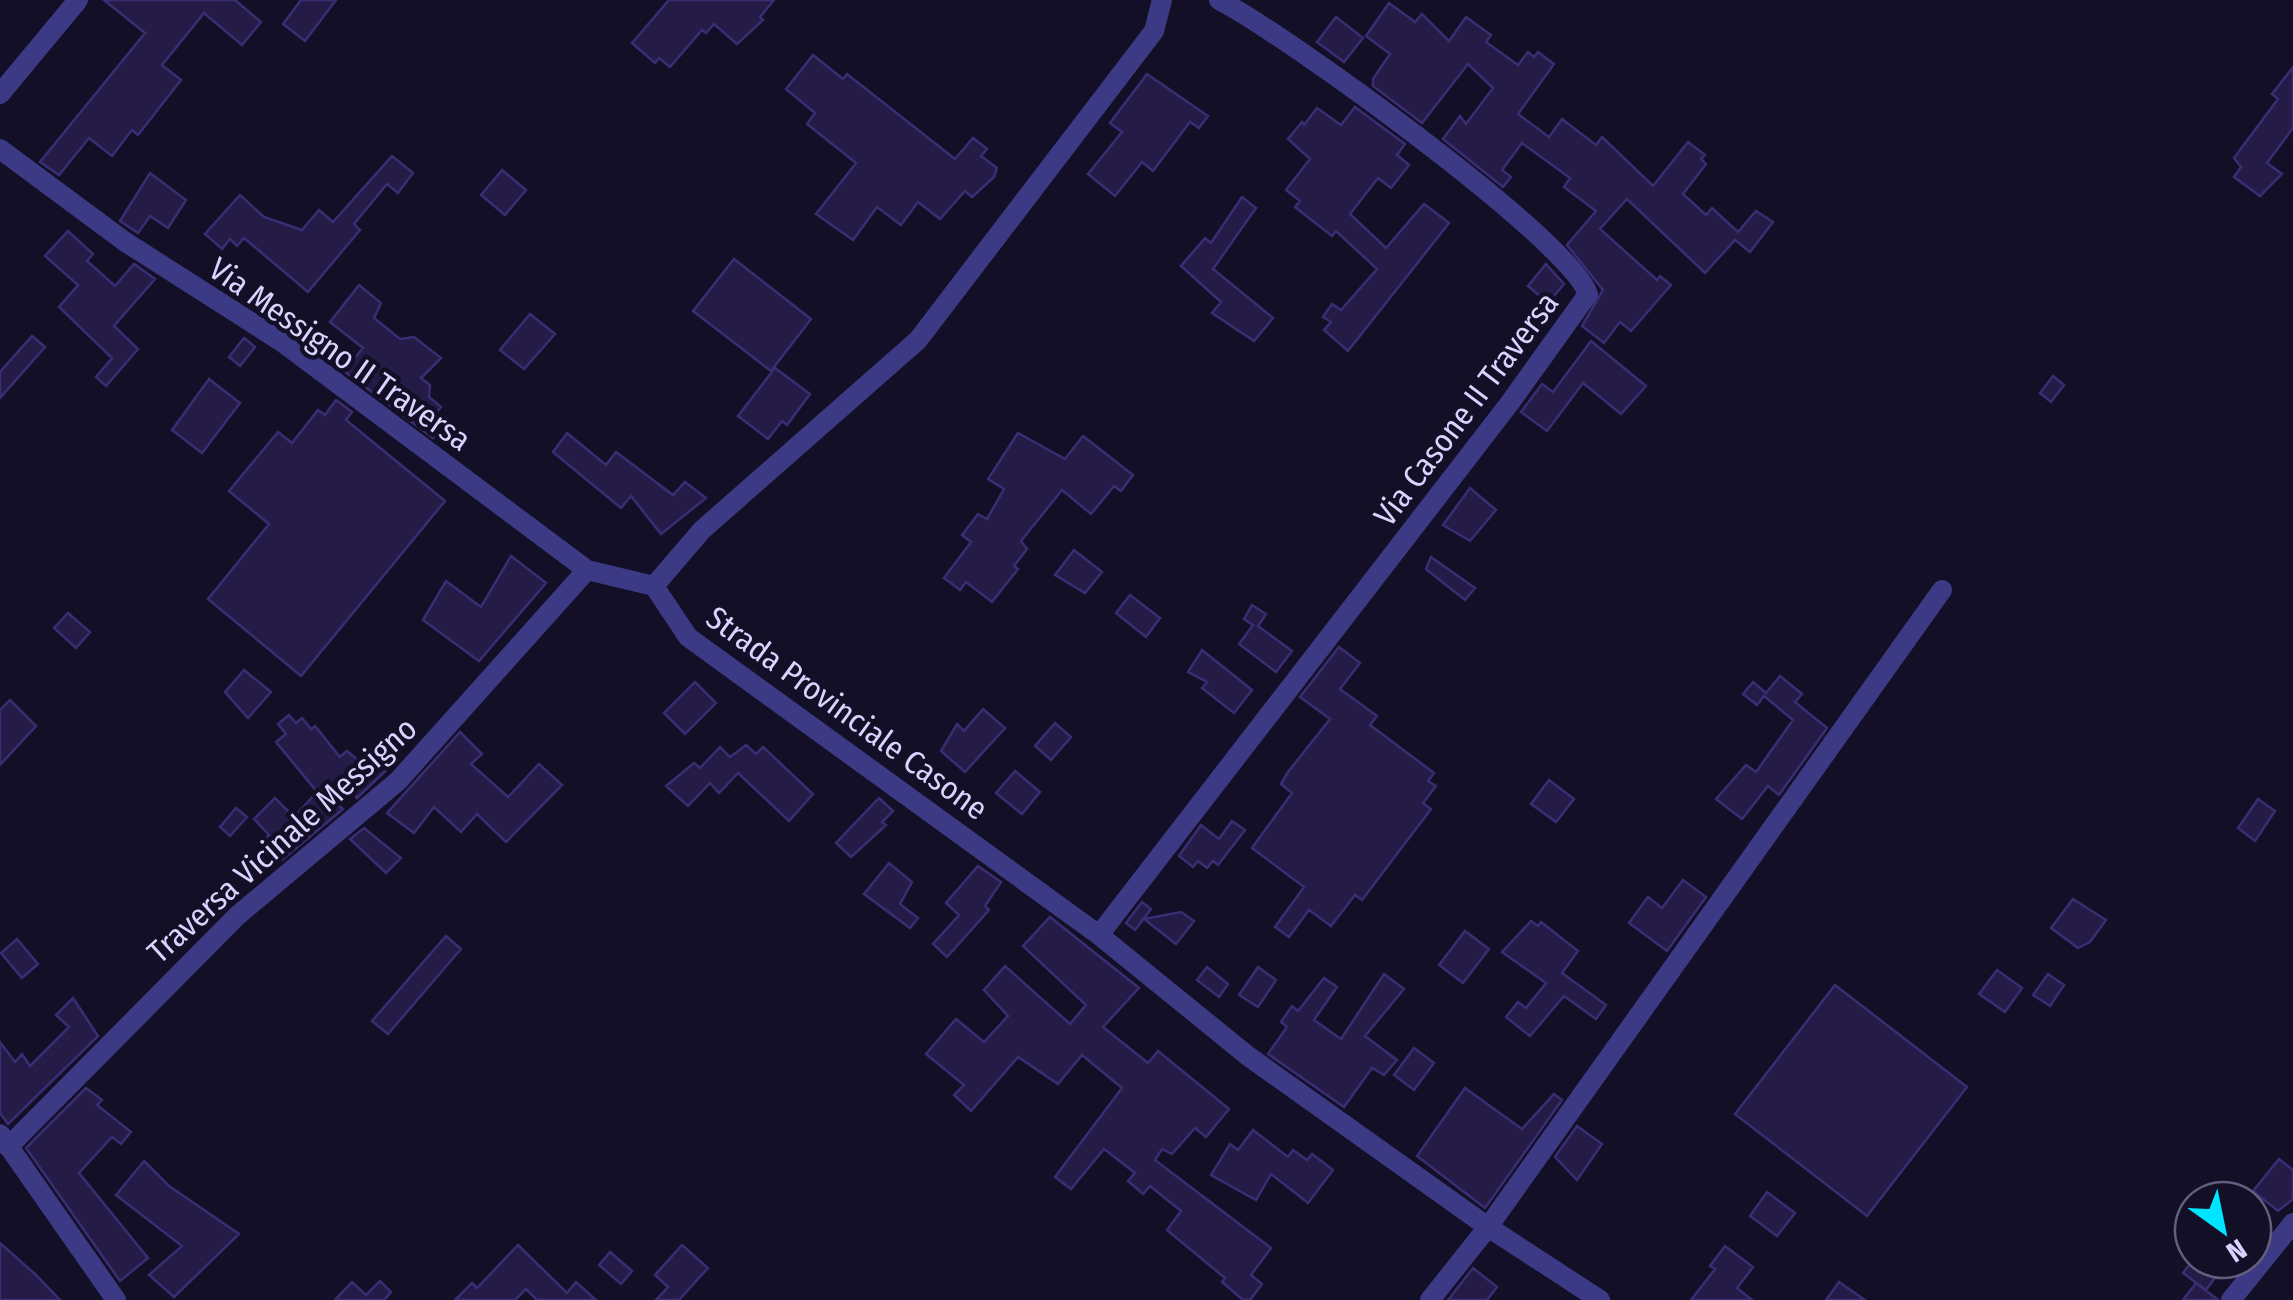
<svg xmlns="http://www.w3.org/2000/svg" width="2293" height="1300" font-family="'Fira Sans Condensed',sans-serif">
<style>
.building{fill:#241b47;stroke:#3b2d73;stroke-width:2.5}
.lines{fill:none;stroke-linecap:round;stroke-linejoin:round}
.street{stroke:#3d3a85;stroke-width:20}
.labels{text-anchor:middle;dominant-baseline:central;stroke-width:9;stroke-linejoin:round;paint-order:stroke}
.street-label{font-size:32px;fill:#d9d4ff;stroke:#130f26}
</style>
<rect width="100%" height="100%" fill="#130f26"/>
<path class="building" d="M104,0h131l26,22 -19,23 -38,-32 -42,52 19,15 -43,55 -6,-5 -20,26 -23,-18 -30,37 -19,-13 105,-129z
M301,0h35l-31,41 -22,-17z
M669,0h105l-14,17 3,3 -26,24 -23,-20 -8,9 -4,-3 -32,37 -11,-9 -4,5 -23,-20z
M1389,3l26,19 7,-8 27,27 17,-24 25,18 -5,7 32,23 10,-13 6,5 4,-5 16,12 -36,50 31,23 13,-18 34,26 6,-8 51,49 35,-44 17,13 -4,4 5,5 -23,30 23,21 6,-7 26,24 18,-21 17,11 -23,30 -15,-12 -30,33 -78,-74 -27,30 57,51 3,-4 11,9 -40,46 -11,-9 -16,21 -22,-17 21,-36 -36,-45 29,-34 -32,-24 6,-9 -48,-35 -20,27 9,7 -8,10 -60,-48 17,-23 6,8 27,-36 -25,-24 -46,59 -49,-37v-7l17,-25 -24,-18z
M1336,17l27,21 -19,24 -27,-20z
M813,55l30,24 4,-5 108,85 18,-21 14,11 -6,7 16,12 -3,9 -22,20 -7,-6 -25,28 -22,-17 -17,23 -24,-18 -24,33 -37,-26 40,-51 -49,-39 8,-11 -29,-24z
M2293,67v61l-26,35 15,11 -22,22 -26,-19 7,-10 -7,-9 44,-59 -6,-5z
M1147,74l61,42 -9,12 -9,-6 -37,49 -11,-9 -27,34 -27,-22 34,-42 -12,-9z
M1355,107l50,37 -8,11 12,10 -18,23 -13,-10 -28,36 36,34 38,-44 25,19 -101,128 -24,-21 7,-8 -8,-5 9,-13 9,6 36,-41 -41,-38 -4,5 -37,-29 5,-6 -14,-11 24,-31 -22,-20 14,-17 2,3 13,-17 24,17z
M392,156l21,17 -15,20 -11,-9 -33,40 6,6 -52,62 -64,-54 -7,8 -7,-7 -8,10 -17,-15 35,-39 24,22 38,13 17,-20 14,12z
M502,170l24,20 -21,25 -24,-20z
M150,173l36,27 -18,28 -18,-12 -12,17 -18,-12z
M1242,197l14,11 -43,61 60,49 -19,23 -42,-28 9,-11 -40,-36 24,-28 6,5z
M68,231l25,23 -6,7 28,25 19,-22 21,15 -41,47 24,23 -32,37 -10,-9 16,-19 -53,-51 19,-22 -33,-29z
M734,259l77,60 -40,52 -78,-60z
M1546,264l18,20 -16,19 -20,-17z
M359,285l22,18 -7,15 26,21 14,-2 27,21 -20,20 9,7 -1,12 12,10 -12,15 10,8 -6,8 -89,-67 19,-23 -33,-26z
M530,314l25,20 -31,35 -24,-19z
M302,323l13,10 -9,10 -11,-9z
M32,336l13,11 -45,51v-26z
M244,338l11,9 -15,19 -11,-9z
M1591,341l55,45 -25,28 -38,-31 -36,48 -26,-19 21,-28 11,8z
M775,368l35,26 -23,31 -5,-4 -14,18 -30,-23z
M2053,376l11,9 -13,17 -11,-9z
M209,379l31,24 -38,50 -30,-23z
M336,400l16,12 -6,8 99,81 -144,175 -93,-77 61,-75 -40,-33 49,-59 14,11 26,-33 7,5z
M567,433l39,32 10,-13 57,43 12,-13 21,16 -45,36 -30,-38 -10,12 -68,-56z
M1018,433l47,26 18,-23 50,39 -12,16 -7,-5 -23,28 -29,-24 -41,51 6,8 -13,17 4,3 -26,33 -26,-20 -6,8 -16,-12 27,-36 -9,-7 16,-21 9,5 17,-30 -16,-10z
M1470,488l26,22 -26,31 -27,-16z
M1074,550l28,22 -17,21 -30,-18z
M511,556l35,27 -67,78 -56,-41 23,-39 35,26z
M1431,557l44,31 -10,12 -39,-31z
M1130,595l30,23 -14,19 -30,-24z
M1252,605l14,9 -8,12 34,25 -16,21 -37,-28 14,-19 -9,-6z
M68,613l22,19 -14,16 -22,-20z
M1339,647l21,16 -20,26 37,27 -7,9 64,48 -6,8 8,5 -13,17 8,6 -69,91 -7,-5 -24,31 -22,-16 -20,27 -14,-10 29,-40 -52,-39 40,-55 -11,-9 7,-12 42,-53 -30,-22z
M1202,650l50,40 -18,23 -32,-25 5,-6 -19,-10z
M244,670l27,22 -23,26 -23,-26z
M1780,676l22,18 -7,8 32,26 -48,67 -11,-9 -26,33 -26,-20 30,-34 10,7 37,-52 -29,-24 -7,9 -14,-11 10,-12 13,11z
M695,682l21,21 -31,31 -21,-21z
M10,700l26,26 -36,39v-55z
M983,709l22,19 -40,44 -24,-21 16,-27 7,7z
M289,715l7,8 6,-5 9,11 4,-3 25,31 7,-6 21,18 20,-20 10,10 -41,39 -10,-15 -14,18 10,8 -61,51 -18,-20 5,-5 -15,-16 21,-21 19,19 23,-25 -41,-50 10,-8 -8,-10z
M1055,723l16,14 -20,23 -16,-14z
M460,732l22,22 -11,10 37,33 31,-33 23,21 -56,57 -29,-28 -16,18 -27,-25 -20,26 -27,-20z
M746,745l10,9 7,-7 50,47 -24,27 -51,-48 -19,20 -9,-10 -22,23 -22,-20 28,-23 6,5 20,-21 10,10z
M1015,771l25,21 -18,22 -26,-21z
M1549,780l25,19 -18,23 -25,-18z
M879,798l14,13 -11,11 4,3 -35,32 -15,-14z
M2258,799l17,12 -20,30 -17,-13z
M236,808l11,9 -17,19 -10,-9z
M1232,821l13,9 -27,35 -5,-4 -6,7 -9,-7 -5,6 -14,-11 22,-31 18,14z
M364,828l37,30 -15,15 -36,-34z
M889,863l23,19 -12,22 18,14 -8,10 -46,-34z
M978,866l23,16 -16,24 4,4 -42,47 -14,-13 26,-29 -13,-12z
M1683,880l23,17 -39,54 -38,-28 19,-26 14,11z
M2073,899l33,21 -16,22 -12,6 -27,-20z
M1142,902l9,7 -16,21 -9,-7z
M1181,912l13,9 -18,23 -32,-25z
M1050,917l89,71 -36,39 45,36 10,-12 71,58 -23,28 -11,-9 -23,26 -10,-5 -7,11 116,88 -20,27 11,9 -12,16h-7l-21,-18 3,-4 -58,-48 14,-19 -31,-25 -7,8 -15,-13 7,-8 -31,-24 -33,40 -16,-12 67,-89 -40,-33 -24,29 -40,-27 -47,54 -17,-16 10,-10 -38,-31 30,-35 28,23 24,-26 -24,-26 21,-24 65,58 16,-19 -63,-59z
M1531,921l7,5 3,-4 37,29 -16,22 44,32 -10,14 -32,-23 -34,40 -24,-19 12,-15 8,6 20,-25 -44,-31z
M1465,931l24,18 -26,34 -24,-18z
M446,936l15,13 -73,85 -16,-13z
M17,939l21,25 -16,14 -21,-25z
M1207,967l21,17 -9,13 -22,-17z
M1258,967l18,13 -18,27 -19,-12z
M1997,970l25,18 -17,24 -26,-18z
M1384,974l20,15 -39,47 32,24 -13,15 -12,-7 -28,39 -76,-53 19,-27 -6,-5 11,-16 6,5 26,-33 13,9 -23,33 27,19z
M2048,974l16,11 -14,21 -17,-11z
M1835,985l132,102 -100,129 -132,-102z
M73,998l25,38 -90,88 -8,-11v-71l15,20 7,-8 8,12 39,-39 -13,-12z
M1414,1048l20,15 -20,27 -20,-15z
M86,1088l16,12 -5,5 34,27 -10,12 -9,-7 -33,36 69,85 -28,23 -94,-133z
M1465,1088l57,41 32,-35 8,6 -77,108 -68,-52z
M1577,1126l25,18 -25,36 -22,-23z
M1253,1130l35,27 5,-7 14,10 5,-6 21,16 -25,33 -37,-29 -15,26 -45,-25 19,-31 8,6z
M2279,1159l14,11v29l-15,12 -25,-20z
M144,1161l25,25 70,48 -65,63 -25,-22 33,-29 -66,-51z
M1767,1192l28,21 -18,23 -27,-20z
M0,1243l36,32 24,25h-60z
M518,1245l49,48 9,-11 20,18h-59l-11,-11 -11,11h-60l17,-17 5,5z
M682,1245l26,23 -29,32h-23l12,-13 -13,-12z
M1725,1246l28,21 -16,21 15,12h-61l24,-31 -5,-3z
M610,1252l22,19 -11,13 -22,-19z
M2193,1260h35l-22,30 -23,-17z
M1473,1268l24,19 -10,13h-39z
M380,1281l11,11 -7,8h-49l17,-18 14,13z
M1839,1282l26,18h-39z
M2196,1283l21,16 1,1h-35z"/>
<g class="lines">
<path class="street" d="M1162,0l-8,31 -236,309 -216,190 -48,56 34,51 411,298 149,121 240,171 112,73
M0,94l78,-94
M0,149l124,92 158,101 305,228 67,16
M1099,935l410,-531 79,-110c-20,-56 -306,-262 -369,-294
M0,1134l116,166
M8,1147l229,-231 161,-135 189,-211
M1430,1300l58,-73 454,-637
M2231,1300l62,-77"/>
</g>
<g class="labels">
<g class="street-label">
<text transform="translate(340 354) rotate(35)">Via Messigno II Traversa</text>
<text transform="translate(1466 409) rotate(-53)">Via Casone II Traversa</text>
<text transform="translate(847 713) rotate(36)">Strada Provinciale Casone</text>
<text transform="translate(282 840) rotate(-42)">Traversa Vicinale Messigno</text>
</g>
</g>
<g transform="translate(2223 1230) rotate(147)"><circle r="48" fill="#130f26" stroke="#625e7d" stroke-width="2.5"/>
<path d="M0-8L18 38L0 25L-18 38Z" fill="#00e5ff"/>
<text y="-15" font-size="28" font-weight="bold" text-anchor="middle" fill="#d9d4ff">N</text>
</g>
</svg>
